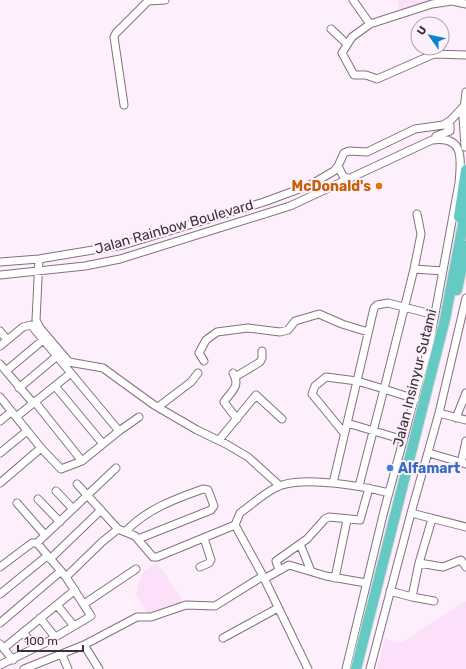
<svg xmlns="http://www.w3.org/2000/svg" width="466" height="669" font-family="Rubik,sans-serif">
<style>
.built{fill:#fcdff8}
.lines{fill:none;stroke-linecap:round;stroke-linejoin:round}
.minor-casing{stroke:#847082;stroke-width:9}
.highway-casing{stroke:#d8d6d7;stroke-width:12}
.minor{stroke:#fff;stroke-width:7}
.highway{stroke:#65c9c4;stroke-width:10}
.food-dot{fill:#e8710a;stroke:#fdeffb;stroke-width:1.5}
.shop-dot{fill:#3f7fe0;stroke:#fdeffb;stroke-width:1.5}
.labels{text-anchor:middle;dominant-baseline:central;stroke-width:4;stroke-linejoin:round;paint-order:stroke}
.food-label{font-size:14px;font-weight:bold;fill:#c56008;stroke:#fdeffb;text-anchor:end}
.street-label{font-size:14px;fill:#3a3139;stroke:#fdeffb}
.shop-label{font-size:14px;font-weight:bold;fill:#366cbe;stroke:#fdeffb;text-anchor:start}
</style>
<rect width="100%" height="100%" fill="#fdeffb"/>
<path class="built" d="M398,0h48l-13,1 -34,10z
M156,564l7,7 22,33 -37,11 -13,-23 3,-1 -1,-3 7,-17z
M466,601v68h-89l8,-31 9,5 8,-1z"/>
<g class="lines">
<defs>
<path id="minor" d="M353,0l17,24
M466,4l-14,-3 -20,3 -62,20 -18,13 -10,16 12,22h12l11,4 57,-25 32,1
M331,29l16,15
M124,105l-10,-68 2,-4 32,-32 17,-1
M436,136l14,-5v-5l-7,-1
M465,147l-2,-30 3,-25
M338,166l5,10 6,3
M39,259l-3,61 4,8 29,34 34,6 51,37 43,25 29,14 22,13 32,29
M0,262l39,-3 84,-14 141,-43 46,-17 24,-14 4,-5 6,-13 5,-2 18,1 48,-23 28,-4 8,-5 13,-14
M414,269l29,2
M0,275l85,-9 35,-7 109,-34 61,-19 142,-66c33,-5 29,20 27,43l-29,158 -46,170 -38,158
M0,331l7,9
M0,346l23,-19 8,-2 88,106 -37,30 -21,8 -20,-21 -41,-51
M204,361l-5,-8 7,-13 11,-8 31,-4 32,4 8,-2 7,-9 24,-7 23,10 26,8
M0,364l33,39
M6,371l37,-31
M233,373c8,14 -2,18 -9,29l13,17
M235,377l25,-15 2,-4v-7
M55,386l48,58
M19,388l38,-32
M415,399l-31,-10 30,-120 7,-35 -4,-20
M35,402l47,59
M158,407l33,-25 7,-9
M439,413l27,7
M16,417l55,-44
M456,418l10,-25
M0,421l11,-9
M347,423l57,17
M119,431l20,-14
M219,440l37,-45 26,24
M0,453l27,-22
M429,453l37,11
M461,463l5,-22
M0,483l41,-35
M333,483l24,-102 -31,-4 -11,9 -3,8 32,39
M77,484l41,45 17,7 18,21h4l78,-32
M359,486l25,-97 -27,-8 17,-73 3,-3 11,-2 47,12
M56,491l17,18
M38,499l22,23
M17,503l28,32
M411,513l55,14
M235,525l5,-12 4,-3c11,-8 25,-21 38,-25 28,-8 80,1 107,8
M235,525l28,51
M126,531c21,-22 49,-32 77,-42l5,1 6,16 -3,4 -73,29
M300,544l11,27
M50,559l51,-49
M419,563l24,4 18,-7 5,7
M0,567l32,-24h5
M200,567l9,-4 2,-3 -7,-22
M279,570l-3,-9 31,-22 18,-20 4,-2 31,3 9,-32
M66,577l36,-35 16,-13
M335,578l12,-58
M264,579l25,-14 37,11 40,7
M390,591l22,6 7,-34 13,-44
M0,594l47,-38
M412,597l22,4
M84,604l52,-35
M57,605l17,21
M40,618l15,19
M0,623l61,-52
M23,632l12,16
M223,638l55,-30
M0,644l13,16
M84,645l15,24
M4,648l71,-58
M62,655l6,14
M0,665l47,-23 44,-26 -25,-39 -29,-34 79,-75
M24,669l60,-24 53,-28h14l35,-12 29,1 48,-30 45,93
M370,669l41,-156 28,-100 27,-115"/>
<path id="highway" d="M459,217l7,-47
M457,290l9,-44
M356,669l89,-350 21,-110"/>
</defs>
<use href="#minor" class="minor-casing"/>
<use href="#highway" class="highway-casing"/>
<use href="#minor" class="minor"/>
<use href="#highway" class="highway"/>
</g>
<circle class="food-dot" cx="379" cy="186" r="4"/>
<circle class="shop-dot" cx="390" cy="468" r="4"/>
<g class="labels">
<g class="food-label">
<text x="371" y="186">McDonald's</text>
</g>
<g class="street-label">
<text transform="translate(174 227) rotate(-16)">Jalan Rainbow Boulevard</text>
<text transform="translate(415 378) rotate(-76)">Jalan Insinyur Sutami</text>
</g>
<g class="shop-label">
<text x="398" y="468">Alfamart</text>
</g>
</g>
<g transform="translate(430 36) rotate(303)"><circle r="19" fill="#fdeffb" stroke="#afa3ad"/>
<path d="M0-3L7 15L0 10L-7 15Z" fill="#0985cd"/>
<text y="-6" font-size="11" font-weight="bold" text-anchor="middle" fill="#3a3139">U</text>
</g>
<path d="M18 645v6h65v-6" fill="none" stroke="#3a3139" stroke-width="2"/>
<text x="24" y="645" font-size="12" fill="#3a3139" stroke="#fdeffb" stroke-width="3" paint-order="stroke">100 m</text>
</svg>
